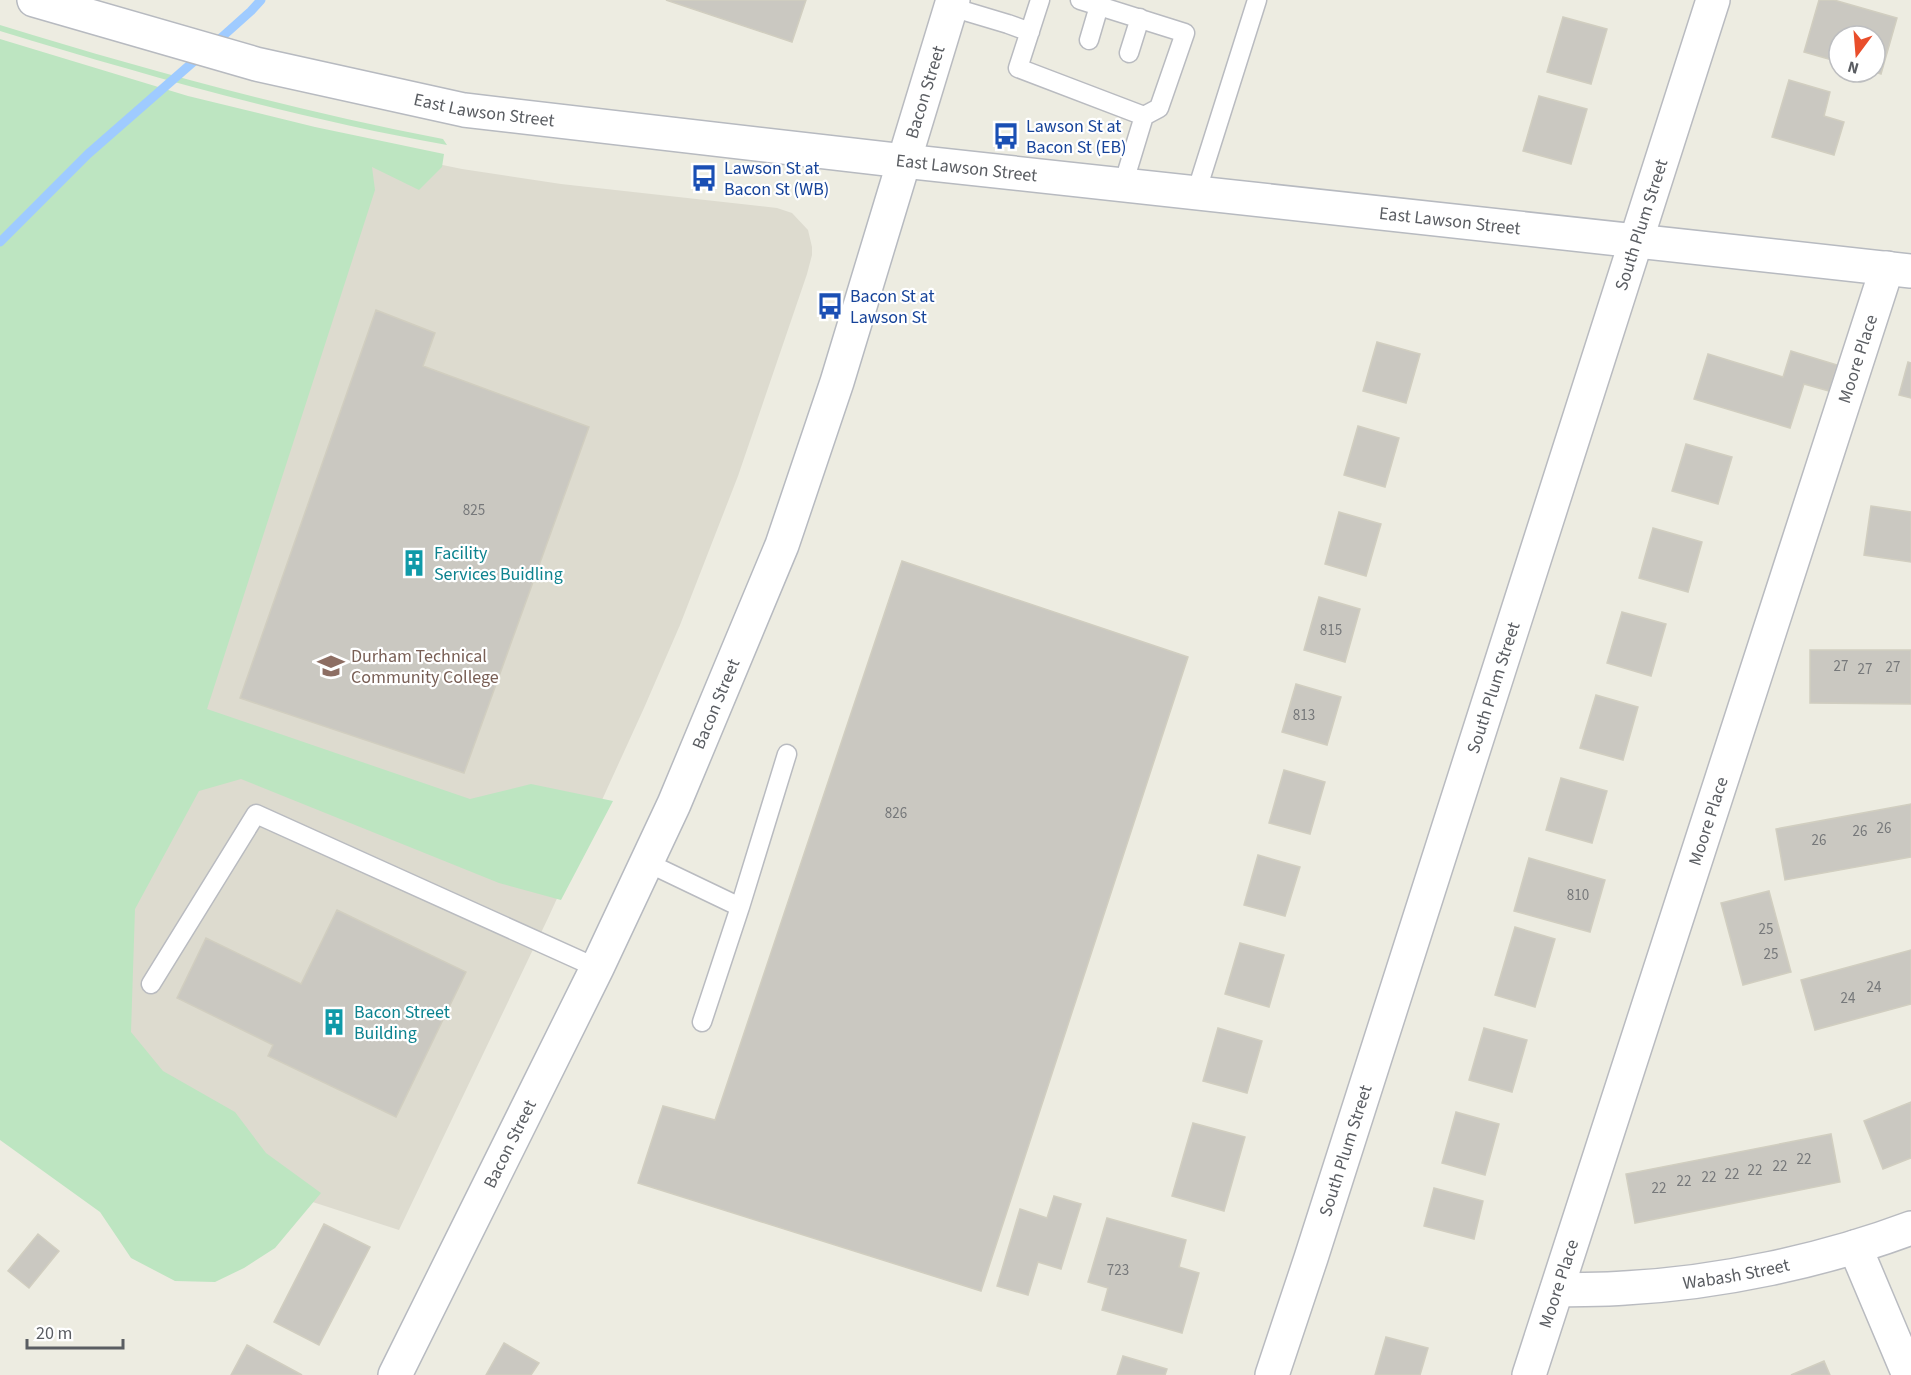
<svg xmlns="http://www.w3.org/2000/svg" width="1911" height="1375" font-family="'Source Sans 3',sans-serif">
<style>
.education{fill:#dddbcf}
.green{fill:#bde5c1}
.lines{fill:none;stroke-linecap:round;stroke-linejoin:round}
.stream{stroke:#9fcbff;stroke-width:9}
.building{fill:#cac8c1;stroke:#d1cec0;stroke-width:1.5}
.lane-casing{stroke:#b9bbc0;stroke-width:21}
.street-casing{stroke:#b9bbc0;stroke-width:36}
.secondary-casing{stroke:#b7bac0;stroke-width:36}
.lane{stroke:#fff;stroke-width:18}
.street{stroke:#fff;stroke-width:33}
.secondary{stroke:#fff;stroke-width:33}
.labels{text-anchor:middle;dominant-baseline:central;stroke-width:4.5;stroke-linejoin:round;paint-order:stroke}
.number-label{font-size:15px;fill:#76787a}
.street-label{font-size:18px;fill:#5a5d62;stroke:#fff}
.transit-label{font-size:18px;fill:#164399;stroke:#fff;text-anchor:start}
.culture-label{font-size:18px;fill:#0d838f;stroke:#fff;text-anchor:start}
.education-label{font-size:18px;fill:#785e54;stroke:#fff;text-anchor:start}
</style>
<rect width="100%" height="100%" fill="#edece1"/>
<path class="education" d="M0,53l355,94 107,22 99,15 216,24 15,5 16,17 4,17v8l-5,19 -69,202 -58,149 -36,83 -95,208 -150,314 -191,-62 -208,-54z"/>
<path class="green" d="M0,25c146,45 293,85 443,114l4,6c-152,-27 -299,-69 -447,-114z
M0,39l188,57 127,31 129,27 -2,13 -23,23 -47,-23 3,23 -168,519 263,90 61,-15 82,17 -52,99 -62,-17 -258,-104 -42,12 -64,118 -4,123 32,39 72,41 31,41 55,40 -46,55 -31,20 -29,14 -40,-1 -44,-23 -31,-46 -100,-72z"/>
<g class="lines">
<path class="stream" d="M213,45l38,-34 10,-11
M0,242l88,-88 112,-98"/>
</g>
<path class="building" d="M666,0h140l-14,42z
M1819,0h15l63,18 -16,56 -6,-2v-36h-36v26l-35,-10z
M1563,17l44,12 -16,55 -44,-12z
M1789,80l41,12 -6,24 20,6 -10,33 -62,-18z
M1539,96l48,13 -16,55 -48,-13z
M376,310l59,23 -12,33 166,61 -125,346 -224,-75z
M1377,342l43,12 -14,49 -43,-12z
M1791,351l46,14 -8,26 -25,-7 -14,44 -96,-29 14,-45 75,23z
M1908,362l3,1v35l-12,-3z
M1358,426l41,12 -14,49 -41,-12z
M1686,444l46,13 -14,47 -46,-13z
M1871,506l40,6v50l-47,-7z
M1339,512l42,12 -15,52 -41,-12z
M1653,528l49,14 -14,50 -49,-14z
M902,561l286,96 -207,634 -343,-108 25,-77 52,14z
M1319,597l41,12 -15,53 -41,-12z
M1622,612l44,12 -15,52 -44,-13z
M1810,650h101v54l-101,-1z
M1296,684l45,13 -14,48 -45,-13z
M1596,695l42,12 -15,53 -43,-12z
M1284,770l41,12 -15,52 -41,-11z
M1561,778l46,13 -15,52 -46,-13z
M1911,804v53l-126,23 -9,-51z
M1258,855l42,12 -15,49 -41,-11z
M1529,858l76,22 -15,52 -76,-21z
M1769,891l22,81 -48,13 -22,-82z
M337,910l129,62 -70,145 -128,-61 5,-11 -96,-47 29,-60 95,46z
M1515,927l40,12 -20,68 -40,-12z
M1240,943l44,12 -15,52 -44,-13z
M1911,950v54l-96,26 -14,-50z
M1218,1028l44,13 -15,52 -44,-12z
M1484,1028l43,12 -15,52 -43,-12z
M1911,1102v56l-28,11 -19,-48z
M1456,1112l43,12 -14,51 -43,-12z
M1193,1123l52,14 -21,74 -52,-15z
M1831,1134l9,48 -205,41 -9,-49z
M1434,1188l49,13 -9,38 -50,-13z
M1054,1196l27,8 -20,65 -23,-7 -10,33 -31,-9 23,-77 27,9z
M1107,1218l79,22 -7,27 20,6 -17,60 -80,-23 6,-22 -20,-6z
M324,1224l46,23 -51,98 -45,-23z
M38,1234l21,17 -30,37 -21,-17z
M1386,1337l42,11 -8,27h-45z
M504,1343l35,20 -8,12h-45z
M247,1345l55,30h-71z
M1123,1356l44,13 -2,6h-48z
M1824,1361l6,14h-39z"/>
<g class="lines">
<defs>
<path id="lane" d="M1040,0l-22,68 126,48
M1080,0l105,33 -26,75 -15,8 -21,69
M951,7l57,17 22,8
M1089,40l10,-34
M1129,53l11,-35
M1196,193l61,-193
M646,862l94,45 -38,115
M740,907l47,-153
M151,984l105,-170 341,154"/>
<g id="street">
<path id="s1" d="M904,161l49,-161"/>
<path d="M1855,1247l54,128"/>
<path id="s2" d="M1557,1290c23,-1 46,0 68,-2 94,-5 198,-27 286,-60"/>
<path id="s3" d="M1272,1375l39,-117 402,-1258"/>
<path id="s4" d="M1529,1375l358,-1107"/>
</g>
<g id="secondary">
<path id="s5" d="M34,0l222,64 208,46 440,51 1007,110"/>
<path id="s6" d="M395,1375l202,-407 77,-164 108,-259 55,-163 67,-221"/>
</g>
</defs>
<use href="#lane" class="lane-casing"/>
<use href="#street" class="street-casing"/>
<use href="#secondary" class="secondary-casing"/>
<use href="#lane" class="lane"/>
<use href="#street" class="street"/>
<use href="#secondary" class="secondary"/>
</g>
<defs>
<symbol id="bus-bare" viewBox="-9 -9 18 18"><path d="M-5-6H5V4H4V6H2V4H-2V6H-4V4H-5ZM-3.5-4V0h7V-4ZM-3.5 1.2v1.5H-2V1.2ZM2 1.2v1.5H3.5V1.2Z" fill="#1a4fb4" stroke="#fff" stroke-width="2.5" paint-order="stroke"/></symbol>
<symbol id="building-bare" viewBox="-9 -9 18 18"><path d="M-4-6H4V6H1V3H-1V6H-4ZM-2.5-4.3h1.7v1.8h-1.7ZM.8-4.3h1.7v1.8H.8ZM-2.5-1h1.7V.8h-1.7ZM.8-1h1.7V.8H.8Z" fill="#0f9aa8" stroke="#fff" stroke-width="2.5" paint-order="stroke"/></symbol>
<symbol id="university-bare" viewBox="-9 -9 18 18"><path d="M0-5L7-2L0 1L-7-2ZM-4 1L0 2.5L4 1V4Q0 6-4 4Z" fill="#8d6e63" stroke="#fff" stroke-width="2.5" paint-order="stroke"/></symbol>
</defs>
<g fill-rule="evenodd">
<use href="#bus-bare" x="987" y="117" width="38" height="38"/>
<use href="#bus-bare" x="685" y="159" width="38" height="38"/>
<use href="#bus-bare" x="811" y="287" width="38" height="38"/>
<use href="#building-bare" x="395" y="544" width="38" height="38"/>
<use href="#university-bare" x="312" y="647" width="38" height="38"/>
<use href="#building-bare" x="315" y="1003" width="38" height="38"/>
</g>
<g class="labels">
<g class="number-label">
<text x="474" y="510">825</text>
<text x="1331" y="630">815</text>
<text x="1841" y="666">27</text>
<text x="1893" y="667">27</text>
<text x="1865" y="669">27</text>
<text x="1304" y="715">813</text>
<text x="896" y="813">826</text>
<text x="1884" y="828">26</text>
<text x="1860" y="831">26</text>
<text x="1819" y="840">26</text>
<text x="1578" y="895">810</text>
<text x="1766" y="929">25</text>
<text x="1771" y="954">25</text>
<text x="1874" y="987">24</text>
<text x="1848" y="998">24</text>
<text x="1804" y="1159">22</text>
<text x="1780" y="1166">22</text>
<text x="1755" y="1170">22</text>
<text x="1732" y="1174">22</text>
<text x="1709" y="1177">22</text>
<text x="1684" y="1181">22</text>
<text x="1659" y="1188">22</text>
<text x="1118" y="1270">723</text>
</g>
<g class="street-label">
<text stroke="none"><textPath href="#s1" startOffset="72">Bacon Street</textPath></text>
<text stroke="none"><textPath href="#s5" startOffset="464">East Lawson Street</textPath></text>
<text stroke="none"><textPath href="#s5" startOffset="950">East Lawson Street</textPath></text>
<text stroke="none"><textPath href="#s5" startOffset="1436">East Lawson Street</textPath></text>
<text stroke="none"><textPath href="#s3" startOffset="1208">South Plum Street</textPath></text>
<text stroke="none"><textPath href="#s4" startOffset="1068">Moore Place</textPath></text>
<text stroke="none"><textPath href="#s3" startOffset="722">South Plum Street</textPath></text>
<text stroke="none"><textPath href="#s6" startOffset="744">Bacon Street</textPath></text>
<text stroke="none"><textPath href="#s4" startOffset="582">Moore Place</textPath></text>
<text stroke="none"><textPath href="#s6" startOffset="258">Bacon Street</textPath></text>
<text stroke="none"><textPath href="#s3" startOffset="236">South Plum Street</textPath></text>
<text stroke="none"><textPath href="#s2" startOffset="180">Wabash Street</textPath></text>
<text stroke="none"><textPath href="#s4" startOffset="96">Moore Place</textPath></text>
</g>
<g class="transit-label">
<text x="1026" y="126">Lawson St at<tspan x="1026" dy="21">Bacon St (EB)</tspan></text>
<text x="724" y="168">Lawson St at<tspan x="724" dy="21">Bacon St (WB)</tspan></text>
<text x="850" y="296">Bacon St at<tspan x="850" dy="21">Lawson St</tspan></text>
</g>
<g class="culture-label">
<text x="434" y="553">Facility<tspan x="434" dy="21">Services Buidling</tspan></text>
<text x="354" y="1012">Bacon Street<tspan x="354" dy="21">Building</tspan></text>
</g>
<g class="education-label">
<text x="351" y="656">Durham Technical<tspan x="351" dy="21">Community College</tspan></text>
</g>
</g>
<g transform="translate(1857 54) rotate(196)"><circle r="28" fill="#ffffff" stroke="#bdbec0" stroke-width="1.5"/>
<path d="M0-4.5L10 22L0 15L-10 22Z" fill="#e94e2b"/>
<text y="-9" font-size="16" font-weight="bold" text-anchor="middle" fill="#5a5d62">N</text>
</g>
<path d="M27 1339v9h96v-9" fill="none" stroke="#5a5d62" stroke-width="3"/>
<text x="36" y="1339" font-size="18" fill="#5a5d62" stroke="#ffffff" stroke-width="4.5" paint-order="stroke">20 m</text>
</svg>
